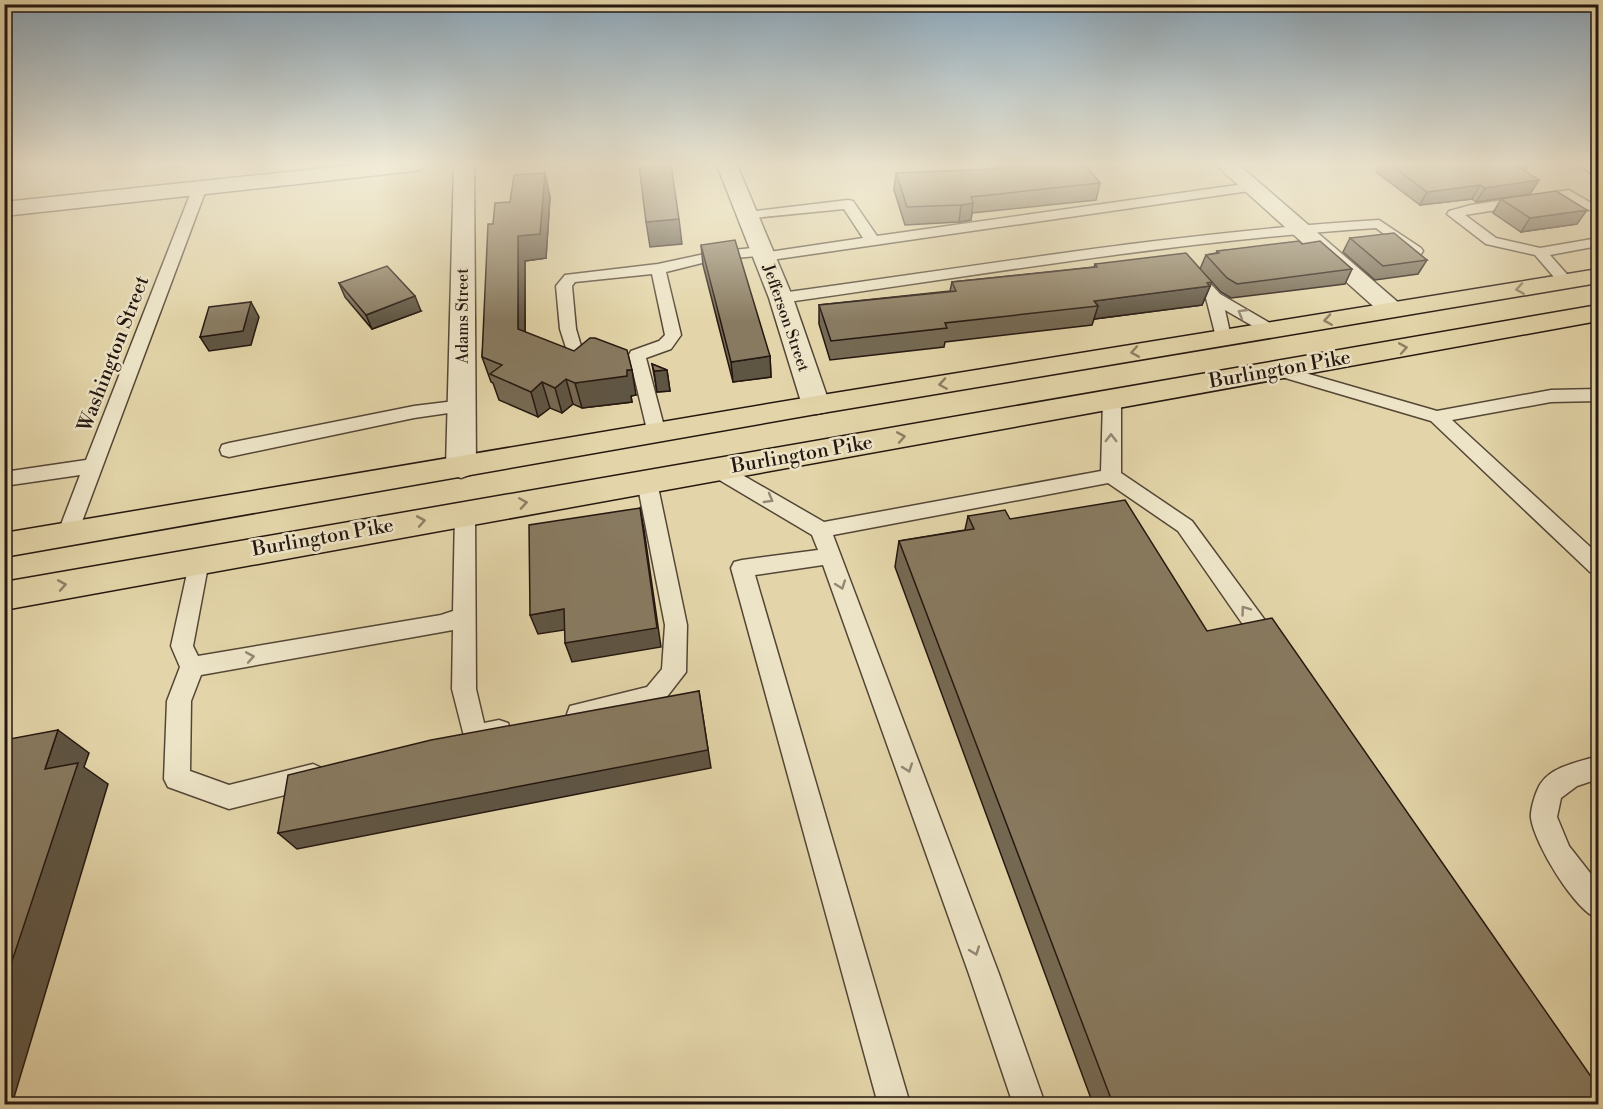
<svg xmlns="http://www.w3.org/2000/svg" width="1603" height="1109" font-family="'Libre Bodoni',serif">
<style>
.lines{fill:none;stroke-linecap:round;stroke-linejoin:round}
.service-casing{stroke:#544636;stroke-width:3}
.minor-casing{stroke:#544636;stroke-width:3}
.secondary-casing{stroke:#251710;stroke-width:3}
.trunk-casing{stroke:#251710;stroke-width:3}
.service{fill:#ede4c7;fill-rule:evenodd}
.minor{fill:#ede4c7;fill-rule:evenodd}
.secondary{fill:#ede4c7;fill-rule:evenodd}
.trunk{fill:#e3d5a9;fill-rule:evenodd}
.wall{fill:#756953;stroke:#251710;stroke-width:1.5}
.shaded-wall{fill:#5f5543;stroke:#251710;stroke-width:1.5}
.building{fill:#887a60;stroke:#251710;stroke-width:1.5}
.oneway{stroke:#8e8064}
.oneway2{stroke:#938875}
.labels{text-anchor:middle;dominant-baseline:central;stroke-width:5;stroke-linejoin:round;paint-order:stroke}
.far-street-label{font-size:16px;fill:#251710;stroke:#ede4c7}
.street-label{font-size:20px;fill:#251710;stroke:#ede4c7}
</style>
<rect width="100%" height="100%" fill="#e3d5a9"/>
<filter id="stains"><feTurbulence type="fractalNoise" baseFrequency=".00333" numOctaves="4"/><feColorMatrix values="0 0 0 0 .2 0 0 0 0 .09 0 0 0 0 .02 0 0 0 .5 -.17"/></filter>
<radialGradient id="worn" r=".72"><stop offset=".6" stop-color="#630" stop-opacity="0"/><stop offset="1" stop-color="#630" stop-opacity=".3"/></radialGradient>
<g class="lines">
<defs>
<path id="service" d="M200,183l7,4 -130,348 -3,5 -7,3 -7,-3 -3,-5 23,-60 -76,11v-14l82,-12 107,-273z
M1251,183l5,1 2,3 -2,3 -492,71 -5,-1 -2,-4 -43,4 -48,12 15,63 -10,14 -25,9 20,76 -2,4 -7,2 -7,-2 -2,-4 -19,-79 2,-4 28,-10 6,-6 -13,-61 -77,8 -3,4 4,43 5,17 26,6 2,4 -2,4 -6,1 -33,-7 -8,-25 -4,-43 9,-11 93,-11 56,-12 48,-5 5,1 2,4 94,-14 -19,-29 -101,10 -2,-3 2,-3 5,-1 100,-12 5,1 24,35z
M1569,190l24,14 2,3 -2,3h-10l-17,-11 -101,16 31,23 44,10 58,-10v8l-48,9 23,26 -8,5 -5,-2 -25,-29 -49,-11 -39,-30 2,-3 22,-6z
M1379,220l42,28 2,3 -2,3h-10l-35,-26c-199,13 -397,47 -595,75l-8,-5 8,-5c199,-27 398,-61 598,-73z
M1191,266l5,2 24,26 55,32 2,3 -2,3h-12l-38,-22 6,27 -8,5 -6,-1 -11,-43 -23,-27z
M1281,366l156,45 114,-21 47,-1v12l-47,1 -99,18 146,134v20l-8,-2 -159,-151 -156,-46 -3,-4 3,-4z
M1112,394l6,2 3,4v73l71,48 86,117 3,7 -3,7 -8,3 -8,-3 -84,-121 -70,-48 -275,52 166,439 46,130h-32l-44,-130 -146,-409 -68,10 155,529h-32l-147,-536 3,-6 8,-2 76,-10 -6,-15 -101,-60 -3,-5 3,-5 7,-2 7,2 99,57 277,-51 2,-71 3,-4z
M463,400l6,2 3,4 -3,4 -55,8 -185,39 -7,-2 -2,-5 2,-5 7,-2 185,-37z
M647,475l7,2 3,5 30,143 -1,47 -24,31 -83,22 -9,-3 -3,-8 3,-8 77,-19 15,-18 3,-44 -28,-143 3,-5z
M465,506l7,2 3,5 1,176 8,34 15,-3 9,3 3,8 -3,8 -33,8 -9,-3 -14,-55 1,-59 -252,45 -10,26 -1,70 39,14 84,-21 9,4 4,8 -4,8 -9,4 -84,21 -61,-22 -4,-8 3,-78 13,-34 -9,-21 20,-91 7,-2 7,2 4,6 -16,85 5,10 243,-41 12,-4 2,-98 3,-5z
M1598,756v23l-21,7 -16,12 -4,19 12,29 29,37v36c-24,-10 -63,-74 -67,-101 -1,-8 5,-28 10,-35 12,-17 38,-21 57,-27z"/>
<path id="minor" d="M354,165h71l-3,4 -7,2 -411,45v-14z
M454,165h20l2,302 -4,7 -11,4 -11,-4 -4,-7z
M717,165h20l56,133 37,107 -4,7 -10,2 -10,-2 -4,-7 -33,-107z
M1216,165h23l161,139 4,5 -4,5 -9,3 -9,-3z"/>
<path id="secondary" d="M1581,165h17v11l-7,-2z"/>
<path id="trunk" d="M1598,269v14l-782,131 -812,143v-24l812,-137z
M1598,305v16l-1594,289v-28z"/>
</defs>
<use href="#service" class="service-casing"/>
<use href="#minor" class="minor-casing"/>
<use href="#secondary" class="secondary-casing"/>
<use href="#trunk" class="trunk-casing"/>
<use href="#service" class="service"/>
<use href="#minor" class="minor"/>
<use href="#secondary" class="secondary"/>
<use href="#trunk" class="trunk"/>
</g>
<path class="wall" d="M994,165h91l15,18 -4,17 -124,13 -1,7 -12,2 -54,3 -11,-35 2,-17 98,-4z
M1379,165h150l-4,6 5,23 -54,8 -4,-3 -52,6 -44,-33z
M550,197l-4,61 -21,3v71l111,63 -5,1 1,6 -50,6 -9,-4 -11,9 -12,-5 -12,9 -39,-17 -6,-17 -2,-1 -9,-25 11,-133 17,-22z
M1501,199l76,25 -56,8 -28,-19z
M1350,238l77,22 -9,14 -43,6 -32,-28z
M1302,244l50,25 -7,15 -114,14 -10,-6 -9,-10 -10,23 -108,14 -2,6 -147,17 -1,5 -114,13 -11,-36v-19l131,-14 2,-9 142,-15 1,-3 105,5 6,-14 10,-2 1,-2z
M701,245l69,111 1,21 -38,5 -30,-117z
M339,283l82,28 -49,18 -27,-32z
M652,364l15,6 3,21 -13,1z
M968,516l42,3 197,112 392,473h-506l-198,-537 4,-26 66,-11z"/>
<path class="shaded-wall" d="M1512,165h17l-7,10z
M545,173l5,24 -4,61 -21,3v94l-7,-26v-93z
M1539,180l-9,14 -54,8 9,-14z
M1480,185l-8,14 -52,6 7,-13z
M973,203l-2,17 -12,2 2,-17z
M1587,210l-10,14 -56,8 9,-14z
M679,219l3,25 -32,3 -4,-25z
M1210,286l-8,19 -108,14 4,-13 -4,-5z
M415,296l6,15 -49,18 -6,-14z
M251,302l8,15 -8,28 -42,6 -9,-14z
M770,356l1,21 -38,5 -2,-20z
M627,370h5l4,25 -5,1 1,6 -50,6 -7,-25z
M667,370l3,21 -13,1 -3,-21z
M566,379l7,25 -11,9 -7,-25z
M542,382l8,26 -12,9 -7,-25z
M640,508l4,21 17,118 -89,15 -7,-19z
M564,609l7,20 -33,5 -8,-19z
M699,691l12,77 -414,81 -19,-16z
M58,730l31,23 -5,14 24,17 -96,320h-8v-119l41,-216z"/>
<path class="building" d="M639,165h32l8,54 -33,3z
M997,165h88l15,18 -129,14 2,6 -12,2 -54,2 -11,-34 104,-4z
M1391,165h124l24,15 -54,8 -5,-3 -53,7z
M545,173l-5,61 -22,2v93l56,22 16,-13h5l32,12 5,20h-5v6l-52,7 -9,-4 -11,9 -13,-6 -11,10 -41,-18 12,-9 -20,-8 6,-133h5l2,-21 15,-1 4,-27z
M1556,191l31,19 -57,8 -29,-19z
M1394,233l33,27 -44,6 -33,-28z
M735,240l35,116 -39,6 -30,-117z
M1299,241l3,3 18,-3 32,28 -115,15 -10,-6 -21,-23 13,-2 -2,-2z
M1186,253l26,29 -5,1 3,3 -116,15 4,5 -153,17 2,5 -116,13 -12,-36 137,-14 -4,-9 145,-15 -2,-3z
M387,266l28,30 -49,19 -27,-32z
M251,302l-8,29 -43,6 9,-30z
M652,364l15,6 -13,1z
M1125,500l82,131 65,-13 327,470v16h-486l-214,-563 75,-12 -6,-13 37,-6 5,9z
M640,508l17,120 -92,15 -1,-34 -34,6 -1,-90z
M699,691l9,59 -430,83 10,-58 143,-35z
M58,730l-13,39 33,-6 -74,222v-245z"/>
<defs><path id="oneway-chevron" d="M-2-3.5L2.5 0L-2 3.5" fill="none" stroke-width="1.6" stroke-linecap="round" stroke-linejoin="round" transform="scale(1.5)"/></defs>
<g class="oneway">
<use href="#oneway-chevron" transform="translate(1520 289) rotate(171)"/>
<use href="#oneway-chevron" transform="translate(1328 320) rotate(171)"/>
<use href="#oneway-chevron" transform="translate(1403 348) rotate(-10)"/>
<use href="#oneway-chevron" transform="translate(1135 352) rotate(170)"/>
<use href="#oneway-chevron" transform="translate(943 384) rotate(171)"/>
<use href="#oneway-chevron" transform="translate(901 437) rotate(-10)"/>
<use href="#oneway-chevron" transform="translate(523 503) rotate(-9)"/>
<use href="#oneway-chevron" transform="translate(421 521) rotate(-10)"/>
<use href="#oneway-chevron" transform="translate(62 585) rotate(-10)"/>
</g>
<g class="oneway2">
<use href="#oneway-chevron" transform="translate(1242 313) rotate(-150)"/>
<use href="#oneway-chevron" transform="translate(1111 438) rotate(-90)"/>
<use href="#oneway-chevron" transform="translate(769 499) rotate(30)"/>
<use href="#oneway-chevron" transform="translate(841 585) rotate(70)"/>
<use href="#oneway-chevron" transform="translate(1245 610) rotate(-126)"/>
<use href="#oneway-chevron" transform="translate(250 657) rotate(-10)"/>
<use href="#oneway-chevron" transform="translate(908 768) rotate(70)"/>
<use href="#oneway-chevron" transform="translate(975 951) rotate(70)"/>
</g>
<linearGradient id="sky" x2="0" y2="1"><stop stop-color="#8ca7ba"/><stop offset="0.51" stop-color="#f2ecd8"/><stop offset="1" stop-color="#f2ecd8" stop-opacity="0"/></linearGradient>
<rect width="1603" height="321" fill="url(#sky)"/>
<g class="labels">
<g class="far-street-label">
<text transform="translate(463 316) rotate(-90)">Adams Street</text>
<text transform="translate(786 318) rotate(71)">Jefferson Street</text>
</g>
<g class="street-label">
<text transform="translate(114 354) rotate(-69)">Washington Street</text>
<text transform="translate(1280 370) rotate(-10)">Burlington Pike</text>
<text transform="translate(802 455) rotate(-10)">Burlington Pike</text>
<text transform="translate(323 538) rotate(-10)">Burlington Pike</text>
</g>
</g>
<rect width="1603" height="1109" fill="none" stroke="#e3d5a9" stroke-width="24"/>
<rect x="6" y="6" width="1591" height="1097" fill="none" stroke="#251710" stroke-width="3"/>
<rect x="12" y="12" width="1579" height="1085" fill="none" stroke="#251710" stroke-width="1.5"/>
<rect width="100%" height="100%" filter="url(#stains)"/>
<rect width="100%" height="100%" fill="url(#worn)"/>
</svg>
